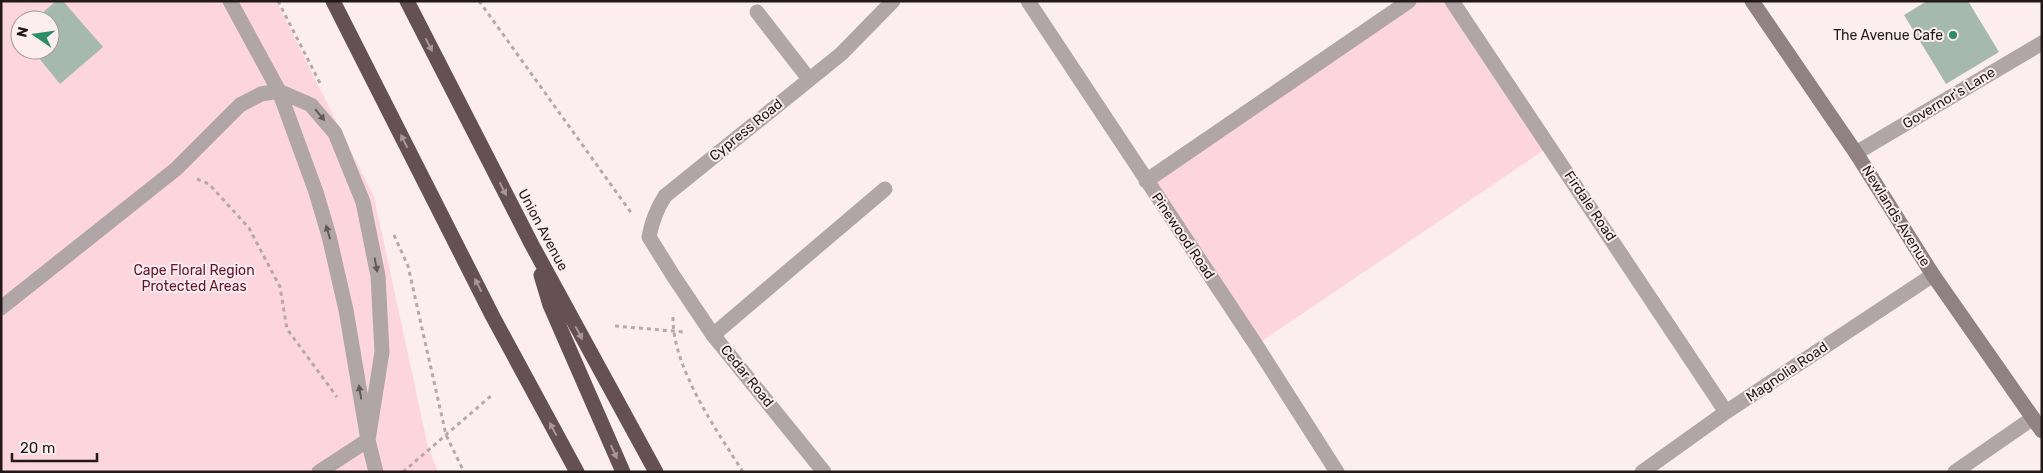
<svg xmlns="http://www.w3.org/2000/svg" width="2043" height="473" font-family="Rubik,sans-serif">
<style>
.green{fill:#fdd5dc;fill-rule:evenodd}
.building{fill:#a5b9ae}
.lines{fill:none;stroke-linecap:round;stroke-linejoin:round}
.path{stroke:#b5a9aa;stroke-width:3;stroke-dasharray:4 4;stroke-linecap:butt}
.lane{stroke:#b0a5a7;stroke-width:15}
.street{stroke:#b0a5a7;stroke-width:15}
.secondary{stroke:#908183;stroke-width:15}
.highway{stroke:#655154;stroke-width:15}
.oneway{fill:#a9979a}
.oneway2{fill:#615859}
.poi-dot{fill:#2d8d66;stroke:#fcedef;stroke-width:2}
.labels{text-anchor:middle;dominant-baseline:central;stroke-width:4;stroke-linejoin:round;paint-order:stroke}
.poi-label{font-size:14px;fill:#21191a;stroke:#fcedef;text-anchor:end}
.street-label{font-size:14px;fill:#21191a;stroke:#fcedef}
.park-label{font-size:14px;fill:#65112e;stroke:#fcedef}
</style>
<rect width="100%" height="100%" fill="#fcedef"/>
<path class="green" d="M1,1h275l98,196 54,250 10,25h-437zM20,20h30v30h-30z
M1409,1h43l98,145 -294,199 -109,-164z"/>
<path class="building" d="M56,1h7l40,46 -43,37 -26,-32 3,-2h13v-30h-16z
M1927,1h41l31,51 -53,32 -42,-69z"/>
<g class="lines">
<path class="path" d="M278,1l43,84
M479,1l153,213
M197,179l12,5 40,44 31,59 7,42 50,68
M394,235l14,31 38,169 18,37
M673,317c-1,50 44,114 70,155
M615,326l69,6
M403,472l89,-77"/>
<path class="lane" d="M230,1l49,90 37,101 13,44 17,74 22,130 8,32
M757,12l52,67
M1,308l175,-139 64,-64 21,-11 18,-3 32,14 24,28 28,69 15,74 4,76 -14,88 -49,32
M713,335l172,-146"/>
<path class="street" d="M1028,1l228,344 81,127
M1452,1l274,411
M1856,153l186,-110
M1146,181l263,-180
M824,472l-111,-137 -39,-58 -25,-40c3,-16 7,-27 16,-41l176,-142 52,-53
M1642,472l84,-60 207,-137
M1955,472l78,-54"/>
<path class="secondary" d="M1752,1l104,152 77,122 109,156"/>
<path class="highway" d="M333,1l160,316 84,155
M407,1l125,244 124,227
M541,275l9,30 73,167"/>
</g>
<defs><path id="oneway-solid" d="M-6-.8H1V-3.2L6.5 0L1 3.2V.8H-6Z" transform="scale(1.25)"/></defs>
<g class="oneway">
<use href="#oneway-solid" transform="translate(429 45) rotate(63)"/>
<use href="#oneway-solid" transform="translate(404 141) rotate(-117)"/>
<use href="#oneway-solid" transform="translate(503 189) rotate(63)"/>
<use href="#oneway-solid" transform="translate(478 285) rotate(-117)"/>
<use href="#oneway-solid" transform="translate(579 333) rotate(62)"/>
<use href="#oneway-solid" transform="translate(553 429) rotate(-118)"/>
<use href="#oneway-solid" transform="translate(614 452) rotate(66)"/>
</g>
<g class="oneway2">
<use href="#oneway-solid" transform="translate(320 115) rotate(50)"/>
<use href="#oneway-solid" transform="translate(328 232) rotate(-106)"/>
<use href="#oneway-solid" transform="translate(376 265) rotate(79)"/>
<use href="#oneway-solid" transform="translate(360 392) rotate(-100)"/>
</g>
<circle class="poi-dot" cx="1953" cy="35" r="5"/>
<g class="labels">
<g class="poi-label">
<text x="1943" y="35">The Avenue Cafe</text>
</g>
<g class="street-label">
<text transform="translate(1949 98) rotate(-31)">Governor's Lane</text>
<text transform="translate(746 130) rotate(-39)">Cypress Road</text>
<text transform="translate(1590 206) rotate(56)">Firdale Road</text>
<text transform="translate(1896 216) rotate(58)">Newlands Avenue</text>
<text transform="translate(543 230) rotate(62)">Union Avenue</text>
<text transform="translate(1183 236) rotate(56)">Pinewood Road</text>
<text transform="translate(1787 372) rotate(-34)">Magnolia Road</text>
<text transform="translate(747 376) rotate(51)">Cedar Road</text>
</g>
<g class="park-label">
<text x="194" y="270">Cape Floral Region<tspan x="194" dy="16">Protected Areas</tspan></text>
</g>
</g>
<rect width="2043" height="473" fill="none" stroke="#21191a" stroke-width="5"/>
<g transform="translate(35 35) rotate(283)"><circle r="24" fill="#fcedef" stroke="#a4989a"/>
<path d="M0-4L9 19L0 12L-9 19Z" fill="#2d8d66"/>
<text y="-8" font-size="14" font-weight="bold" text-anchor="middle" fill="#21191a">N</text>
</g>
<path d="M12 453v8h85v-8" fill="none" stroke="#21191a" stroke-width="2.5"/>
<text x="20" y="453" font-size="15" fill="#21191a" stroke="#fcedef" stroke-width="4" paint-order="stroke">20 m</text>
</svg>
